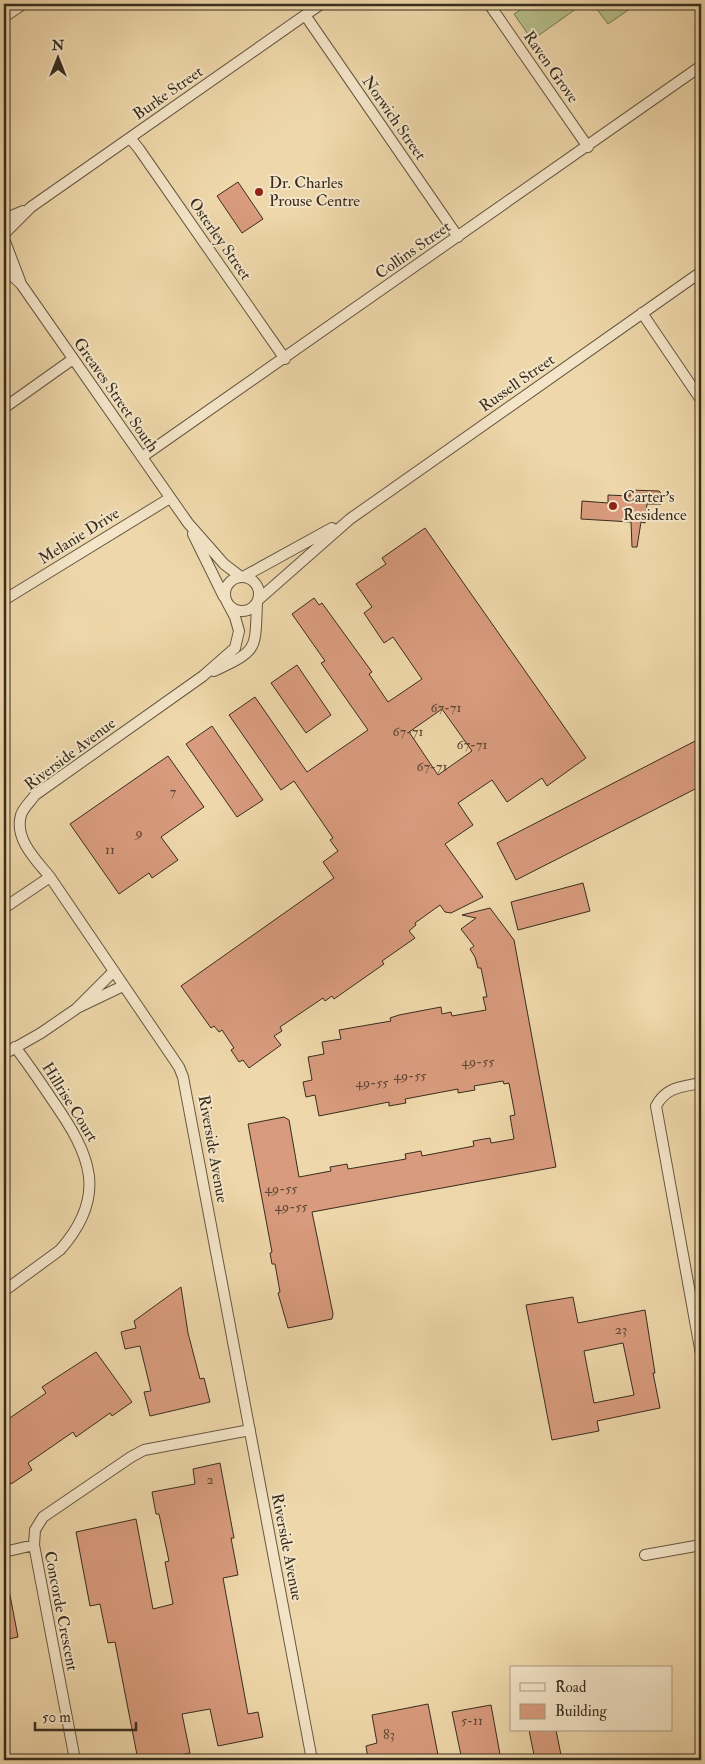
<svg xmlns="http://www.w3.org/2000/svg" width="705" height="1764" font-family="'IM FELL Double Pica',serif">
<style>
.green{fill:#b6bf8b;stroke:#777655}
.building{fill:#d89b7d;stroke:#382d1f;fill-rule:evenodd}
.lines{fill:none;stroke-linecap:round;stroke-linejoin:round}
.minor-casing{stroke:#665842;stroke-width:12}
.minor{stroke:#f4e5c8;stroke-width:10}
.poi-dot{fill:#8f2418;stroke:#f4e5c8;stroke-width:2}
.labels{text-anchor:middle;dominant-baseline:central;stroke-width:4;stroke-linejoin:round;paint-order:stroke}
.number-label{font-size:14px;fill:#604836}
.street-label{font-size:16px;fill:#382d1f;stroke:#f4e5c8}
.poi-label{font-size:16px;fill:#382d1f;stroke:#f4e5c8;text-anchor:start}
</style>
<rect width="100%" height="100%" fill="#eed7aa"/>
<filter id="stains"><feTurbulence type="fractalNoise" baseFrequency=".004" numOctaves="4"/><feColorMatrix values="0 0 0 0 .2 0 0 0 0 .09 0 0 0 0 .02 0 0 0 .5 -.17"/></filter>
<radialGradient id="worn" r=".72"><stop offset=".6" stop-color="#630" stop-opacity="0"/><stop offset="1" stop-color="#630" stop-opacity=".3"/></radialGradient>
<path class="green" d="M529,4h54l-51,36 -18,-26z
M593,4h44l-29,20z"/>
<path class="building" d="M238,182l25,37 -21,14 -25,-37z
M630,490l29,1 5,6 -3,7h-14l-2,19 -4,-1 -4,25h-5l-1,-25 -50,-3 1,-18 26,2v-8l22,1z
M425,528l161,230 -39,28 -5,-8 -35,24 -15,-22 -34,23 15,22 -28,19 38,53 -32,16 -6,-1 -5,-7 -25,18 1,2 -7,6 6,7 -33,23 2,3 -50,35 -2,-3 -7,5 -2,-3 -43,29 2,4 -8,5 7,9 -32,23 -6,-8 -4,2 -8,-12 3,-2 -12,-18 -3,2 -5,-6 -3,2 -30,-42 153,-108 -11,-16 15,-11 -8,-11 3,-2 -39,-57 -13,9 -52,-75 26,-18 52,75 61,-42 -47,-67 4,-2 -33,-47 22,-16 5,7 3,-2 50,69 -3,2 19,28 34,-23 -29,-42 -9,6 -20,-30 8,-6 -16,-23 30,-20 -4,-6zM442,709l30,42 -34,24 -29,-43z
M297,665l34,50 -25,18 -35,-50z
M212,726l51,74 -26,17 -51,-73z
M701,738v48l-185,94 -19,-37z
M168,756l36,51 -43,30 17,23 -26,18 -3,-5 -30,21 -49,-70z
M583,883l7,28 -72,19 -7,-28z
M490,908l24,32 42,227 -244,45 21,102 -1,5 -44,9 -10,-35 2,-1 -5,-28h-3l-2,-11 2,-1 -24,-128 36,-7 5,3 10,57 32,-6 -1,-4 17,-3 1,5 58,-10 -1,-5 16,-3 1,5 52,-10 -1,-5 17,-3 1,5 23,-4 -4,-23 5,-1 -6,-32 -5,1 -1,-3 -29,5 1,4 -17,3v-4l-53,10 1,4 -17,3v-4l-70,14 -4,-21 -9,2 -3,-15 9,-2 -4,-23 16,-3 -2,-12 19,-3 -2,-9 52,-9 -1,-3 9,-3 42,-8 1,7 9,-2 1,4 34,-6 -3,-13h4l-6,-29h-3l-3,-11 -5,-8 4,-3 -13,-17 15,-11 -14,-3z
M181,1287l7,46 12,46 4,-1 6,24 -60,14 -6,-24 7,-1 -11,-45 -15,3 -4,-17 15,-4 -2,-7z
M573,1297l5,26 67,-13 10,63h-2l7,35 -63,13 2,10 -47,9 -26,-135zM623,1343l11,52 -40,8 -10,-52z
M96,1352l36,50 -20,14 -2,-3 -34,24 -3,-5 -45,31 4,7 -21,14 -7,-11v-51l42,-29 -4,-6z
M220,1463l14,75h-3l7,37 -15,3 25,136 10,-2 5,25 -45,9 -8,-37 -28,5 8,39 -36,7h-16l-23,-118 -7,1 -8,-39 -10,2 -14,-74 60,-13 17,90 20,-5 -8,-42 4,-1 -10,-47h-3l-4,-22 43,-8 -2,-15z
M9,1590l9,47 -14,3v-49z
M428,1704l11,56 -71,-1 -2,-13 11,-3 -5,-28z
M491,1705l10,55h-39l-10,-48z
M529,1730h27l6,30h-27z"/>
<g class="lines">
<defs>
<path id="minor" d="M489,4l99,143
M305,15l153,222
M4,17l19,-13
M130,138l9,11 146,210
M4,219l19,-8
M4,234l27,-27 290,-203
M4,239l16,42
M4,268l17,16 167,239 36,41 17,13
M642,313l59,87
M4,408l69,-49
M142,457l559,-391
M193,534l31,63
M225 594a17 17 0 1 1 34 0a17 17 0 1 1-34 0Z
M243,577l89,-49
M4,600l166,-102
M258,600l92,-81 351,-247
M228,604l7,13 4,14 -4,17 -32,28 -168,119c-4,6 -12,13 -14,20 -7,24 15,45 29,62l129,190 4,10 129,683
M214,671c45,-21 41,-21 43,-69
M4,908l46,-31
M79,1007l44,-21
M4,1054l37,-21 35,-24 38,-38
M701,1083c-20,4 -35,4 -45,23l45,248
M4,1291l56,-41c49,-55 30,-96 -7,-149 -12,-18 -24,-36 -38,-54
M4,1552l30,-7
M645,1555l56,-10
M75,1760l-41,-215 1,-15 8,-13 88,-60 13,-7 106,-20"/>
</defs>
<use href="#minor" class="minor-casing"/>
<use href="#minor" class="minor"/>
</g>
<g class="poi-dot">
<circle cx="259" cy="192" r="5"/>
<circle cx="613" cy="506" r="5"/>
</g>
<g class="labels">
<g class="number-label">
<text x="446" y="707">67-71</text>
<text x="408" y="731">67-71</text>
<text x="472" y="744">67-71</text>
<text x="432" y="766">67-71</text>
<text x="173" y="791">7</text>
<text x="139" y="832">9</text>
<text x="110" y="849">11</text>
<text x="478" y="1061">49-55</text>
<text x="410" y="1075">49-55</text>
<text x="372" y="1082">49-55</text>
<text x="281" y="1188">49-55</text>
<text x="291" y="1206">49-55</text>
<text x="621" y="1329">23</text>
<text x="210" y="1479">2</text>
<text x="472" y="1720">5-11</text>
<text x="389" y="1734">83</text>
</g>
<g class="street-label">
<text transform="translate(551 67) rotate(55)">Raven Grove</text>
<text transform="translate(168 93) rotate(-35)">Burke Street</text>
<text transform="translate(394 118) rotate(55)">Norwich Street</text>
<text transform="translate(220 239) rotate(55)">Osterley Street</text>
<text transform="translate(413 250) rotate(-35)">Collins Street</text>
<text transform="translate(517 383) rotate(-35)">Russell Street</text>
<text transform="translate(116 395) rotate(55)">Greaves Street South</text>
<text transform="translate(79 536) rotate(-32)">Melanie Drive</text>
<text transform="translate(70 754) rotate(-37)">Riverside Avenue</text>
<text transform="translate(70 1102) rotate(58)">Hillrise Court</text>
<text transform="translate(213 1149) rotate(80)">Riverside Avenue</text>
<text transform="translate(287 1547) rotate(79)">Riverside Avenue</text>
<text transform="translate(61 1611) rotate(79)">Concorde Crescent</text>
</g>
<g class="poi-label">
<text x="269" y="183">Dr. Charles<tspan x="269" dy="18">Prouse Centre</tspan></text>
<text x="623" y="497">Carter's<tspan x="623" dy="18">Residence</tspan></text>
</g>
</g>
<rect width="705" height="1764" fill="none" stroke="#eed7aa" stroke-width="20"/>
<rect x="5" y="5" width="695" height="1754" fill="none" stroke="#382d1f" stroke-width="2.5"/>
<rect x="10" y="10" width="685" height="1744" fill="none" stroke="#382d1f"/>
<rect x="510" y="1666" width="162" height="65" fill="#f4e5c8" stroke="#a99b84"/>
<rect x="520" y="1683" width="25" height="8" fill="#f4e5c8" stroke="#a99b84"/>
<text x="555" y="1692" font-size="15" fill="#382d1f">Road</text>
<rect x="520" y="1704" width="25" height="15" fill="#d89b7d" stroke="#a99b84"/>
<text x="555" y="1716" font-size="15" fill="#382d1f">Building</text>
<g transform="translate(58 58)" stroke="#f4e5c8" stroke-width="4" paint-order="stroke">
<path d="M0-4L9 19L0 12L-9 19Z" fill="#382d1f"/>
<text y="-8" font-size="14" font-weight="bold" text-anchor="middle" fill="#382d1f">N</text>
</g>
<path d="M35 1722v8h101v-8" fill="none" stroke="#382d1f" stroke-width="2.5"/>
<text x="42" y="1722" font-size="15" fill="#382d1f" stroke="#f4e5c8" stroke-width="4" paint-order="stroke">50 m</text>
<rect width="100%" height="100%" filter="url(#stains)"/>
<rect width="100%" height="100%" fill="url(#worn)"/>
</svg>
